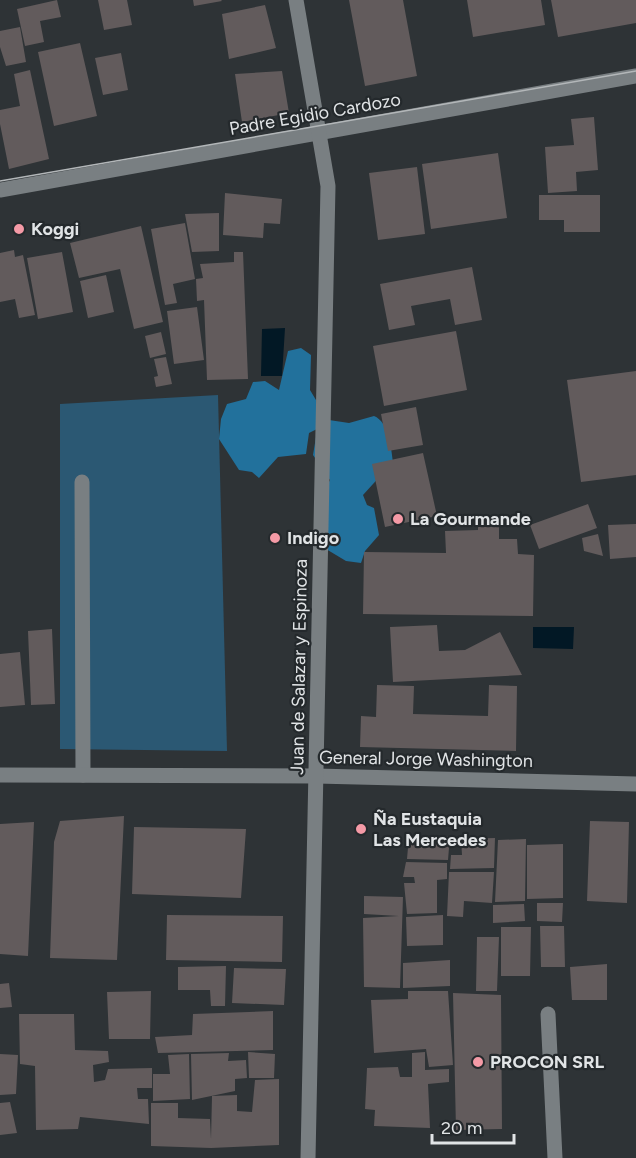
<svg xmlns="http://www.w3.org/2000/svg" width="636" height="1158" font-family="Figtree,sans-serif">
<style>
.green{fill:#2b5873}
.forest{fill:#22719c}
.water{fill:#021825}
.building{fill:#625b5c}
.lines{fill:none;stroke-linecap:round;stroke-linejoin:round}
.service{stroke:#797f82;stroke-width:15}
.minor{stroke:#797f82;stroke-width:15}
.tertiary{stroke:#797f82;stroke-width:15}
.tram{stroke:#b3b7b9;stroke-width:1.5}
.poi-dot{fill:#f49aa6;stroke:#24292c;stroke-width:2}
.labels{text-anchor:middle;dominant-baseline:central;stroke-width:4.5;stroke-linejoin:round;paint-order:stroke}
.street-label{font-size:18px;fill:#e1e4e6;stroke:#24292c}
.poi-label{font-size:18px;font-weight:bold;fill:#e1e4e6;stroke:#24292c;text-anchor:start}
</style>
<rect width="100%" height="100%" fill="#2e3336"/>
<path class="green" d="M218,395l9,356 -167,-2v-345z"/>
<path class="forest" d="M301,348l10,7 -1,35 6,10 1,29 -8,4 -3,21 -28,3 -19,21 -7,-6 -13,-2 -20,-31 2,-20 6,-15 19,-5 7,-17 12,-1 14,9 9,-39z
M374,416c15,6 17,32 19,46l-30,33 4,10 7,3 5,27 -14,16 -4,12 -15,-2 -25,-15 5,-58 4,-8 -17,-25 3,-18 13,-17 20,3z"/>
<path class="water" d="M285,328l-3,48h-21l1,-47z
M533,627h41l-1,22 -40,-1z"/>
<path class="building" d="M57,0l4,17 -21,4 4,21 -19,4 -8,-37z
M98,0h29l5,25 -28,5z
M193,0h28l1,1 -28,5z
M349,0h54l14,76 -52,10z
M467,0h74l4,25 -72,12z
M551,0h85v23l-78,14z
M265,5l11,43 -47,11 -7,-45z
M20,27l6,35 -20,4 -6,-19v-16z
M80,43l17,73 -43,10 -16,-74z
M121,53l7,37 -25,5 -8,-37z
M30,70l19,89 -40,10 -9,-45v-14l20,-4 -6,-32z
M282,71l7,42 -47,9 -7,-48z
M594,117l4,53 -22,2 1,19 -29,2 -3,-46 29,-2 -3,-26z
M498,153l9,65 -76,11 -9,-65z
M417,167l8,67 -47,6 -9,-67z
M225,193l57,6 -2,25 -16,-1 -1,15 -40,-3z
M539,195h61v37h-36v-12h-25z
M219,213v38l-27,1 -7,-38z
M185,223l10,56 -22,5 4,19 -12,2 -14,-76z
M141,226l22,96 -29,7 -14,-60 -41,9 -9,-35z
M14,250l1,7 8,-2 12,60 -16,3 -4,-19 -15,3v-49z
M62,252l11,60 -35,7 -11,-61z
M234,252h9l5,127 -41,1 -3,-80 -7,1 -1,-22 7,-1 -3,-14 34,-2z
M472,267l10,53 -27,5 -5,-26 -39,7 4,19 -26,5 -9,-46z
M106,275l8,37 -26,6 -8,-37z
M197,307l7,53 -30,4 -7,-53z
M456,331l11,59 -83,16 -11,-60z
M161,332l5,22 -16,4 -5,-22z
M166,357l6,27 -16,3 -2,-10 4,-1 -4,-17z
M636,371v104l-55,7 -14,-102z
M416,407l7,38 -35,6 -7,-37z
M423,453l14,63 -52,11 -13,-63z
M588,504l9,24 -58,21 -9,-24z
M478,519h21v20h18l1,15 16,1 -1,61 -170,-2 1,-62 82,1 -1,-22 33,-1z
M636,524v33l-26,2 -2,-34z
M598,534l5,22 -19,-5 -2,-13z
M437,625l2,26 26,-1 35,-18 22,43 -129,7 -3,-55z
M52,629l3,75 -24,1 -3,-74z
M20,652l5,53 -25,2v-53z
M377,685l37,1 -1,28 75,2 1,-31 28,1 -1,65 -156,-4 1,-31 15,1z
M124,816l-7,144 -67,-2 4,-116 6,-21z
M590,821l39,1 -2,81 -40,-2z
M34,822l-6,134 -28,-2v-130z
M134,827l112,2 -5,69 -109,-4z
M409,836h41l-2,24 -41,-1z
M495,838l-1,30 -44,1 1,-14h11l-1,-16z
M526,839l-1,62 -30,1 3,-62z
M563,844v54l-36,1v-54z
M406,862l41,1v16l-10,1v33l-30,1 -3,-31h11l-1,-6h-11z
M449,872h45l-2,31 -28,-2 -1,16 -16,-1z
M364,896l39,1 -3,91 -36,-1 -1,-69 36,-2 -35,-2z
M537,903h26l-1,19 -25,-1z
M524,904l1,17 -32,2v-18z
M167,915l116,1 -1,46 -116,-2z
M443,915v30l-36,1 -1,-29z
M540,926h24l1,41h-24z
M501,927h30l-1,49h-29z
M477,937h22l-2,54h-21z
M450,960v26l-47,2v-25z
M607,964v36h-35l-2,-33z
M226,966l-1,40h-14l-1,-16h-32v-23z
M234,968l52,1 -2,36 -52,-2z
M9,983l3,24 -12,1v-24z
M151,991l-1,48h-41l-2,-47z
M408,991h40l5,74 -24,2 -3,-18 -52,4 -3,-53 37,-1z
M453,993l48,2 1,134 -46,1z
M273,1011v39l-115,3 -3,-16 37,-2 1,-21z
M19,1014h55l1,36 33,1 1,11 -16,3 1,17 11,-2 3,-11 44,-1v20h-15l1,11h10l1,25 -69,-7 -2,12 -42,1 -1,-64 -15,-2z
M248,1052l27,2 -1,24h-25z
M425,1052v18l24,-1v13l-21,2 2,44 -56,-2 1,-16 -10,-1 2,-41 31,-1 2,10h12v-24z
M229,1053l-1,8 18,-1 1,18 -12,1v12l-43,9 -1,-46z
M0,1054l18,1 -2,39 -16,1z
M189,1054l1,45 -37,2v-27h17l-2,-19z
M279,1079v66l-68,3 -60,-2v-43h27v15l32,1 1,20 1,-43 25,-1v16l15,1 3,-32z
M10,1102l7,31 -17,2v-32z"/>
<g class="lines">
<path class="service" d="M82,482l1,293
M548,1014l7,144"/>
<path class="minor" d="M0,190l636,-114
M0,775l316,1 320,8"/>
<path class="tertiary" d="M296,0l32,186 -20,972"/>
<path class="tram" d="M0,181l636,-110"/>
</g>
<g class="poi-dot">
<circle cx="19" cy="229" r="6"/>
<circle cx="398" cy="519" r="6"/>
<circle cx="275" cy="538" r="6"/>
<circle cx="361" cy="829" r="6"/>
<circle cx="478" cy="1062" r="6"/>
</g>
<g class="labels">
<g class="street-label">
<text transform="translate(315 114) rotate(-10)">Padre Egidio Cardozo</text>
<text transform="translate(299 667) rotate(-89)">Juan de Salazar y Espinoza</text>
<text transform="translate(426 759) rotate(1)">General Jorge Washington</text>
</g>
<g class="poi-label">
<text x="31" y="229">Koggi</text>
<text x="410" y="519">La Gourmande</text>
<text x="287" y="538">Indigo</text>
<text x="373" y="819">Ña Eustaquia<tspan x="373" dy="21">Las Mercedes</tspan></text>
<text x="490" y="1062">PROCON SRL</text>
</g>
</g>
<path d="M432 1134v9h82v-9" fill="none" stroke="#e1e4e6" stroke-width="3"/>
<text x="441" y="1134" font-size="18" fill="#e1e4e6" stroke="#24292c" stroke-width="4.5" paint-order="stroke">20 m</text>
</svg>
